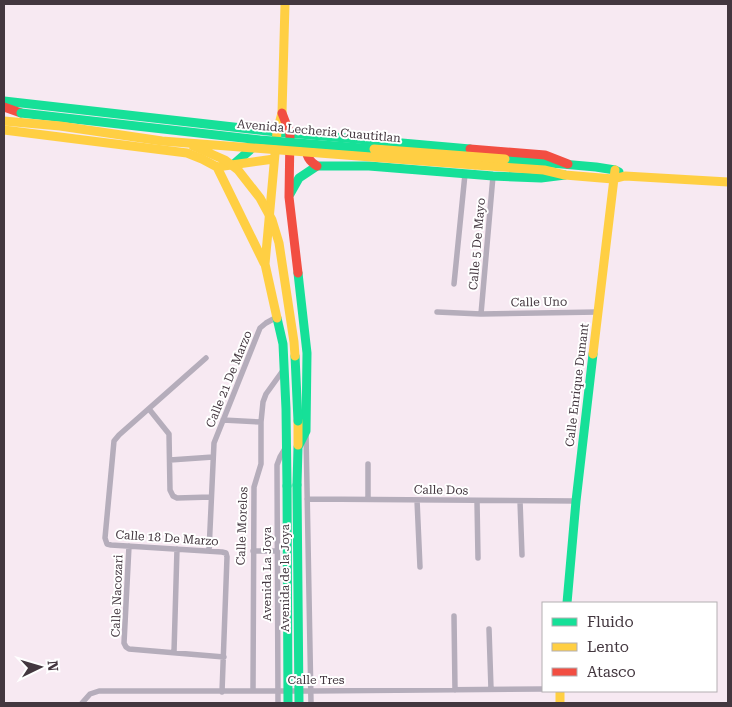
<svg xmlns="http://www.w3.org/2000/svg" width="732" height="707" font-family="'Roboto Serif',serif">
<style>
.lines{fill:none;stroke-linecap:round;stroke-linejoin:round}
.street{stroke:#b5adbb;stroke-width:5.5}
.fast{stroke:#16e098;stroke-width:9}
.slow{stroke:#ffcf43;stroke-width:9}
.jam{stroke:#f24e42;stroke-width:9}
.fast-bridge{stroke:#16e098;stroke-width:9}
.slow-bridge{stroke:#ffcf43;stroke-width:9}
.labels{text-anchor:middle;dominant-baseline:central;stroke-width:4;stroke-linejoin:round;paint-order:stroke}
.street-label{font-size:12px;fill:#43373f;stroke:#fff}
</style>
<rect width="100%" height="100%" fill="#f7e9f2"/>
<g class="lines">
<path class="street" d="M454,284l11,-110
M437,312l44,2 117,-2
M481,314l12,-138
M206,358l-87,77 -5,6 -9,97 2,6 4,1 111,7 4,1 1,4 -5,135
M149,409l20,25 1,56 3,6 4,2 34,-1
M223,420l38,2
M306,433l5,270
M170,460l43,-3
M368,464v35
M307,499l269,2
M417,500l3,67
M477,501l1,57
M520,501l2,54
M129,546l-5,97 2,4 3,2 95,8
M209,551l5,-108 46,-115 6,-5 11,-6
M253,551h24
M454,616l1,74
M489,629l2,60
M174,652l3,-103
M253,691l1,-204 7,-23v-42l2,-20 3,-8 18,-25
M82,703l8,-9 9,-3h212l232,-2
M278,703l-1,-238 3,-8 6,-10"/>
<path class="fast" d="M4,101l273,31 193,17
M505,159l91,8 19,3 4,2
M234,164l16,-14 2,-8
M290,194l9,-16 18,-12h52l124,10 48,2 24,-3
M277,318l6,26 3,65 1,77
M297,485l1,-38 8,-16 1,-78 -9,-80
M567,603l9,-102 17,-147"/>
<path class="slow" d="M4,130l183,23 15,6 15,8 47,96
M475,165l69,5 21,5 48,4 12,-3 103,6
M217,167l57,-8
M277,318l-12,-54 12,-132 5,-19 3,-109
M593,354l22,-184
M298,421v24
M560,691v12"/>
<path class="jam" d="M4,107l17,6
M282,113l8,21 -1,63 9,76
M306,147c0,9 3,14 11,19
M470,149l75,6 23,9"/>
<path class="fast-bridge" d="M21,113l239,27 114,9
M295,356l3,65
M297,485l2,218
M287,486l1,217"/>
<path class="slow-bridge" d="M4,121l56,5 102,15 313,24
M193,146l32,14 13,10 22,28 12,22 7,23 15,99 1,14
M374,149l131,10"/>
</g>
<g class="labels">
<g class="street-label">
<text transform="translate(319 131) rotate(5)">Avenida Lecheria Cuautitlan</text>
<text transform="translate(477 244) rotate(-85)">Calle 5 De Mayo</text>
<text transform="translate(539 302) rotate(-1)">Calle Uno</text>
<text transform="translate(229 379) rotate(-68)">Calle 21 De Marzo</text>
<text transform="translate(577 385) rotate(-83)">Calle Enrique Dunant</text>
<text transform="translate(441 490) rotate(1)">Calle Dos</text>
<text transform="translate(242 526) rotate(-88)">Calle Morelos</text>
<text transform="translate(167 538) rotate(4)">Calle 18 De Marzo</text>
<text transform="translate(267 574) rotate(-90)">Avenida La Joya</text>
<text transform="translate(285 578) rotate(-90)">Avenida de la Joya</text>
<text transform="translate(117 596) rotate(-88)">Calle Nacozari</text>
<text x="316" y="680">Calle Tres</text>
</g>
</g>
<rect width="732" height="707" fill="none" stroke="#43373f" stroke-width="10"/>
<rect x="542" y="602" width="175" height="90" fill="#ffffff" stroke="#b4afb2"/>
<rect x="552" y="618" width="25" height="8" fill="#16e098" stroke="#b4afb2"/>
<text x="587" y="627" font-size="15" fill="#43373f">Fluido</text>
<rect x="552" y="643" width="25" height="8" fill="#ffcf43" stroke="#b4afb2"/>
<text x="587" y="652" font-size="15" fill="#43373f">Lento</text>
<rect x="552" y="668" width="25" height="8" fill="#f24e42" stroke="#b4afb2"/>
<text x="587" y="677" font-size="15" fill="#43373f">Atasco</text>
<g transform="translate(40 667) rotate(85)" stroke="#ffffff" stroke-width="4" paint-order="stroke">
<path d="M0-4L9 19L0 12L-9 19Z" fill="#43373f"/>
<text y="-8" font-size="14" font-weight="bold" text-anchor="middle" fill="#43373f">N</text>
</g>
</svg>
